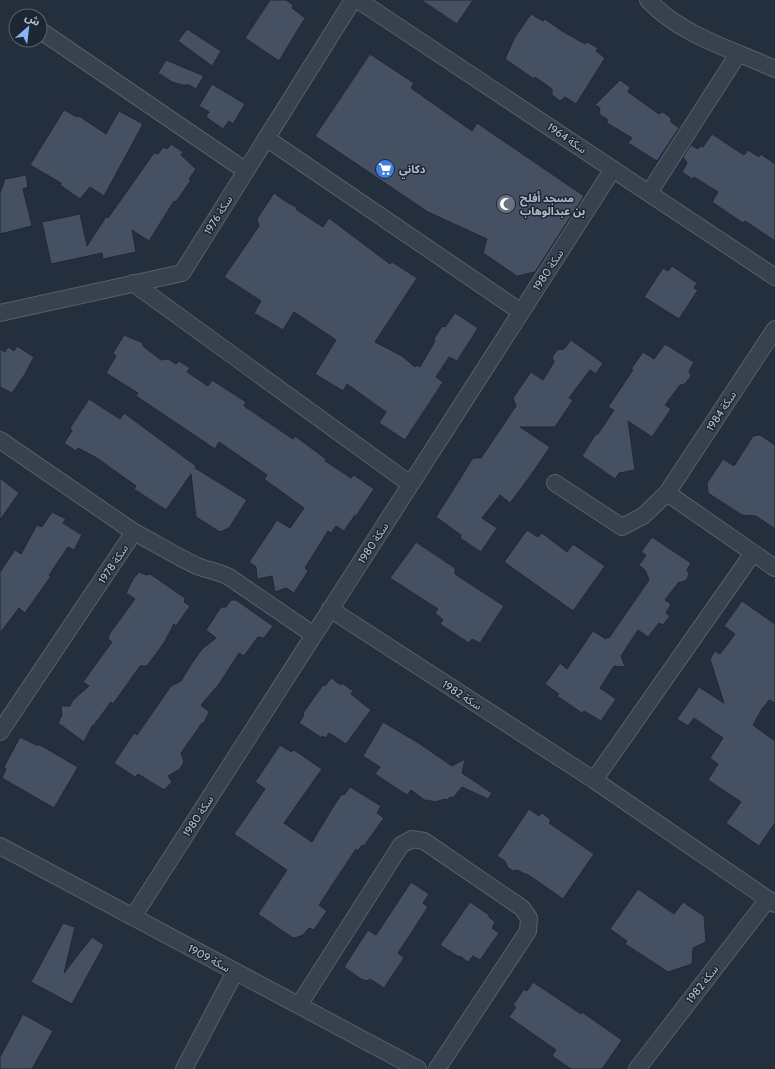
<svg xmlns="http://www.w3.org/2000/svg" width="775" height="1069" font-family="Cabin,'Noto Sans Arabic',sans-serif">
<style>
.building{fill:#455162;stroke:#1f2835}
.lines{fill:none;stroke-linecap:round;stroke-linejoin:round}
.street-casing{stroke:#565f6c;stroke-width:18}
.street{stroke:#38414e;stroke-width:16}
.labels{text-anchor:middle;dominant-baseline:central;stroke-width:3;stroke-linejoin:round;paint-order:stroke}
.street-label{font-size:11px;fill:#b4bcc9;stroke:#1d2633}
.poi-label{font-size:11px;font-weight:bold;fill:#b4bcc9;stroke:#1d2633;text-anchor:start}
</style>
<rect width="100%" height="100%" fill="#242f3e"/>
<path class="building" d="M270,0h16l7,5 -1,3 13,10 -26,43 -34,-23z
M421,0h52l-16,24z
M531,14l12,7 2,-2 17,12 23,13 2,-2 11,6 -2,3 9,7 -29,46 -11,-7 -5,4 -8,-6v-6l-17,-12 -1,2 -29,-20 10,-22z
M187,29l34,22 -9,15 -34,-25z
M370,54l44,29 -3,5 61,43 5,-8 107,73 -49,76 -18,4 -34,-23 4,-14 -59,-27 -113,-76z
M166,60l38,16 -8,13 -7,-4h-7l-10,-3 -14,-9z
M620,80l10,7 -2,5 31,22 4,-2 8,6v4l8,6 -22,33 -29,-18 4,-5 -25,-15v-4l-8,-5 1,-6 -5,-3z
M212,84l33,20 -12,20 -4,-3 -6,8 -17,-12 3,-5 -10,-6z
M64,110l13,7 2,-1 27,18 13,-23 24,13 -39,72 -14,-9 -10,12 -20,-14 1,-2 -31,-18z
M712,134l32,21 4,-5 11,7 2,-3 14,10v77l-30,-20 -2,2 -31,-21 6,-10 -24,-15 -2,2 -10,-7 5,-9 -4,-6 8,-12 7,4 2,-3 3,1z
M171,144l12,8 -2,3 15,14 -7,10 2,1 -15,22 -2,-1 -25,40 -17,-11 4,22 -33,7 -1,-6 -51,11 -9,-42 38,-8 7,32 19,-29 2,1 46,-65 4,1 5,-7 4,2z
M26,175l2,12 -5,2 9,37 -32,8v-41l5,-14z
M274,193l11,8 11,6 1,3 26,17 6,-9 61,46 2,-2 25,16 -42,64 27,14 13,11 2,-2 3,2 15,-26 -1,-2 8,-13 3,1 10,-14 23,15 -21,33 -8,-4 -13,20 7,5 -38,58 -26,-17 7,-11 -39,-28 -4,7 -28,-17 21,-34 -42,-28 -11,18 -29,-17 7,-12 -37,-24 35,-51 -2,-7z
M672,266l25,17 -3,5 4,2 -19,29 -35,-22 19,-29 5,3z
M124,335l19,8v3l18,14 7,-1 8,5 3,-3 11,7 -3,4 21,14 4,-6 34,22 -2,4 49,33 2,-3 31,23 -1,2 26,17 3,-3 20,14 -18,27 -1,-1 -11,16 -8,-5 -5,7 -3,-2 -23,37 3,3 -14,22 -8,-5 -11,4 -3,-16 -15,3 -1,-12 -7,-5 28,-42 13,8 14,-20 -40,-29 3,-4 -48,-33 -4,7 -79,-53 2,-3 -32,-20 10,-17 -3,-3z
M571,340l32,23 -7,11 -6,-4 -21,28 4,2 -18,27h-35l30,20 -19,28 -21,28 -10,-8 -18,23 15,10 -16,24 -21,-14 1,-3 -25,-18 37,-59h8l35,-52 -3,-8 18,-26 12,8 11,-18 -2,-5 5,-7 7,-1z
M665,344l29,18 -5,9 2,5 -6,8 -5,1 -15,20 6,4 -19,28 -24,-16 7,49 -16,3 -4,6 -33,-23 14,-22h2l16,-24 -6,-3 25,-37 -2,-1 12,-17 11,7z
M17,346l17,11 -9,17 -13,19 -12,-6v-38l5,3 3,-5 6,4z
M89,399l31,20 4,-6 72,53 -1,2 52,32 -18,28 -9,4 -24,-15 -5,-43 -25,36 -32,-21 2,-3 -39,-28 -19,-10 -2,3 -12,-8 8,-12 -2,-3z
M760,435l15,10v84l-19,-13 -14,-1 -34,-22 -1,-10 16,-24 11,7 19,-30z
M0,478l19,15 -19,27z
M52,512l14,7 -3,4 19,12 -8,15 -6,-3 -19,28 2,1 -26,37 -6,-5 -19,25v-61l15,-22 6,4 16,-29 5,2z
M527,530l11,7 4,-4 25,19 6,-8 32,22 -32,45 -69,-49z
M652,537l39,26 -4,7 2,4 -2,5 -4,3h-4l-14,18 6,4 -5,9 4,3 -7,9 -4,-2 -11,14 -10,-7 -17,26 4,11 -11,-1 -14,22 16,11 -15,22 -17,-10 -2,2 -25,-17 2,-2 -14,-10 15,-21 7,6 26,-38 13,8 2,-2 1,1 40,-58 -4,-10 -6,-5 7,-10 -5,-3z
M416,542l39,26v6l49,32 -24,37 -8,-4 -3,4 -29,-19 3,-4 -8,-7 3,-4 -48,-31z
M139,572l7,3 4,-1 35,24 -1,4 6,4 -14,20 -2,-2 -10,19 -17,23h-7l-27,38 -2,-2 -17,23 -2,1 -8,16 -26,-19 4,-8 -1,-9h9l3,-6 16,-14 -6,-4 29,-40 -4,-3 2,-6 25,-34 -9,-6 7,-14z
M231,600h5l37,26 -9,12 -6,-1 -14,19 -5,-3 -20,31 -18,21 8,7 -5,11h-2l-21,30 3,9 -4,7 -12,7 4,6 -8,8 -26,-16 -3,3 -21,-14 20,-30 3,2 34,-49 10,-5 11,-18 10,-14 14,-11 -10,-8 15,-23h5z
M742,601l33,23v79l-6,-3 -5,7h-1l-10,18 22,16v82l-16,23 -33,-23 15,-21 -33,-22 10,-16 -8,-6 13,-20 -29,-20 -6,8 -11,-7 22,-32 25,16 -14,-44 5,-8 5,3 15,-20 -11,-8z
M331,678l10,7 1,-2 11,8 -2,3 20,16 -25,34 -17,-11 -3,5 -3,-2 -1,2 -23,-15 5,-8 -1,-2 20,-28 2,1z
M383,722l34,20 35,24 13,-7 -3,14 30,20 -4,6 -26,-12 -9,11 -3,-1 -3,3 -2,-1 -10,3 -8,-2 -1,1 -15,-11 -4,5 -32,-21 5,-7 -17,-11z
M20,737l16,8h4l38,22 -24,41 -52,-30 4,-9 -2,-2z
M280,745l11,7 3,-2 28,19 -38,54 28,19 21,-35 9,-13 2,1 6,-8 31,19 -4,7 7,5 -20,28 -2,-1 -4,6 -2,-2 -37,56 8,6 -13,19 -5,-2 -6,7 -5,2 -5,1 -35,-24 29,-44 -53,-36 31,-45 -10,-7z
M529,809l10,7 3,-3 9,7 -2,3 45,31 -31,45 -36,-25v1l-10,-5 -4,1 -5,-3 -3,-7 -8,-5z
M411,882l18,12 -6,9 5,4 -30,46 6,5 -20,30 -14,-9 -3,2 -6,-2 -17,-12 24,-37 8,5z
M638,889l36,25 9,-12 21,14 2,26 -13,6 -1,16 -24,8 -43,-28 2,-3 -17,-12z
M470,902l19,13v2l6,5 -3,6 7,5 -19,27 -7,-4 -5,6 -8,-6 -1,1 -19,-12z
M63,923l12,4 -11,46 28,-36 12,8 -32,59 -41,-22z
M533,982l48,32 1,-2 40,28 -20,29h-31l-19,-13 4,-6 -47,-33 7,-10 -3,-2 11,-16 3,2z
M23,1014l30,17 -21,38h-32v-12z"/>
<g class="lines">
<defs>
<path id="street" d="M358,0l417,277
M648,0c34,36 84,49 127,69
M41,31l205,140
M266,138l255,174
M649,193l89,-139
M133,283l277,201
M0,313l182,-40 171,-273
M0,440l134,92 -134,200
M555,483l67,44 21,-11 24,-23 108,-164
M667,493l108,75
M134,532c21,11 42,24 63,34 11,4 22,6 32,11l85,58
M330,609l264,171 181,124
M594,780l159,-227
M0,846l418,223
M133,917l480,-748
M299,1005l102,-160 11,-6 12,2 98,67 7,10 -1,13 -91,138
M184,1069l51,-97
M637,1069l131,-170"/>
</defs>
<use href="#street" class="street-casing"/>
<use href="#street" class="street"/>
</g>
<defs>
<symbol id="supermarket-disc" viewBox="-11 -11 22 22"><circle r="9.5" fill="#3f7fe0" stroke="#1d2633"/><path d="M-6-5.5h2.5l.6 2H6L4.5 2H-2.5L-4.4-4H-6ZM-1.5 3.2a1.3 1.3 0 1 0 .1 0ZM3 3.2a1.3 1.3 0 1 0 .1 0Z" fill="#fff"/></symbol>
<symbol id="mosque-disc" viewBox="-11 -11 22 22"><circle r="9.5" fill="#6b7280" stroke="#1d2633"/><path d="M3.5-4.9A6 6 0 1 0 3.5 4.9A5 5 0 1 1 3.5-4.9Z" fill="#fff"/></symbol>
</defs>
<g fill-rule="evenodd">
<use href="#supermarket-disc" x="374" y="158" width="22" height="22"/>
<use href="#mosque-disc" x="495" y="193" width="22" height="22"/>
</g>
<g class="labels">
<g class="street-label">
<text transform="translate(567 138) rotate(34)">سكة 1964</text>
<text transform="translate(218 215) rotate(-58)">سكة 1976</text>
<text transform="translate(548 270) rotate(-57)">سكة 1980</text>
<text transform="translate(721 411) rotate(-57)">سكة 1984</text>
<text transform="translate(373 543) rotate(-57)">سكة 1980</text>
<text transform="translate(113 564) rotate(-56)">سكة 1978</text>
<text transform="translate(462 695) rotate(33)">سكة 1982</text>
<text transform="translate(198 816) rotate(-57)">سكة 1980</text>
<text transform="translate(209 958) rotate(28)">سكة 1909</text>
<text transform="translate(702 984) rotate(-52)">سكة 1982</text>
</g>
<g class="poi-label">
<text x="399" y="169">دكاني</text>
<text x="520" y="198">مسجد أفلح<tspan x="520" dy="13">بن عبدالوهاب</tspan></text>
</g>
</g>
<g transform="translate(28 28) rotate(28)"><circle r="19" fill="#1d2633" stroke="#59626f"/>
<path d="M0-3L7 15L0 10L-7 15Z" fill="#8ab4f8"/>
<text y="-6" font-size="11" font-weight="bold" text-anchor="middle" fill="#b4bcc9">ش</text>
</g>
</svg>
